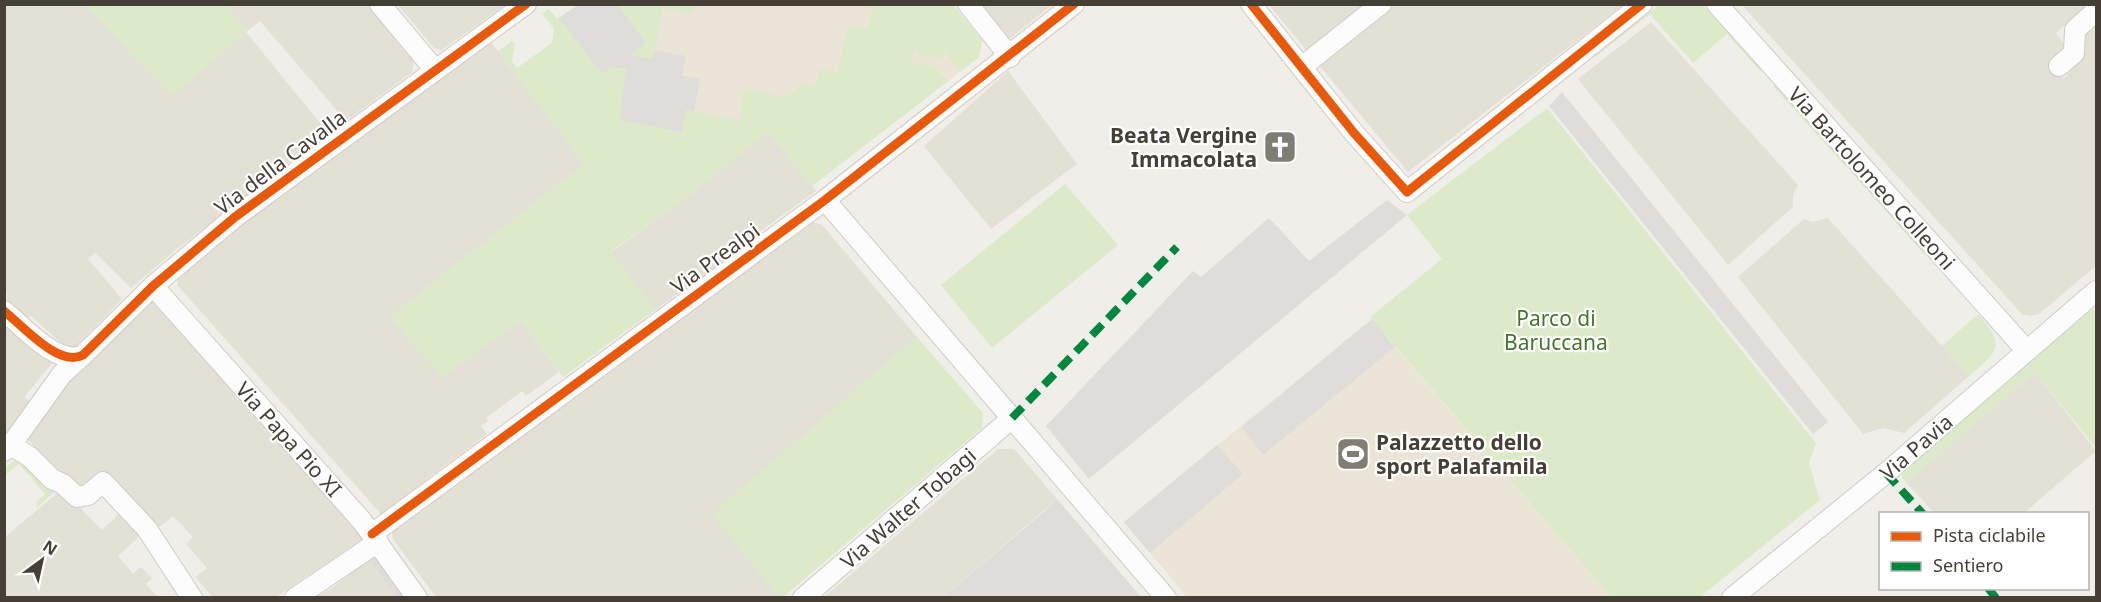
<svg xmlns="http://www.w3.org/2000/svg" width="2101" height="602" font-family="'Noto Sans',sans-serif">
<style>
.residential{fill:#e3e0d6}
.education{fill:#ebe5d8}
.green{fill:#dceac9}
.parking{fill:#dfddd9}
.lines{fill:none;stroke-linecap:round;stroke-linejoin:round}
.minor-casing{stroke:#ceccc7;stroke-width:22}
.minor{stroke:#fdfcfc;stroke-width:20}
.quiet{stroke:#00873e;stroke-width:8;stroke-dasharray:15 8;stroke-linecap:butt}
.cycleway-casing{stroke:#fff;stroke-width:13}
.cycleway{stroke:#e8590c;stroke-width:9}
.labels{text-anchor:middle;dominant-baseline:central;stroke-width:4.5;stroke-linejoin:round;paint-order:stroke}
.poi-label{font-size:21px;font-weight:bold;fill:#453f35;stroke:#fff;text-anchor:end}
.street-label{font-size:21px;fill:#453f35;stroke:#fff}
.park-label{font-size:21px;fill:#45762a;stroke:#fff}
</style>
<rect width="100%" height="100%" fill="#f0eee9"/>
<path class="residential" d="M4,5h366l44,56 -2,11 -66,49 -86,-100 -14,11 82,101 -151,116 -46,39 -36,-35 -7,6 34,40 -51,53 -40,-36 -7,4 -19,-14 2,-12 -3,-2z
M398,5h107l-63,45 -8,-2z
M980,5h72l-43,34z
M1269,5h98l-60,46z
M1394,5h229l-215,167 -90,-108z
M1742,5h346l-32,28 12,16 -17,15 13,15 12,-16 7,-28 13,-12v243l-57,48 -9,2 -8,-2z
M1651,22l147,163 -5,10v12l-65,58 -150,-186z
M491,42l93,122 -194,153 53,60 78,-57 38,52 -33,24 -4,-5 -36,27 2,3 -7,5 6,8 -106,80 -203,-228 -1,-10 76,-61z
M1008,71l69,93 -86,65 -67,-83z
M768,131l48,60 -62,45 2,3 -101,71 -44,-58 76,-55z
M1828,218l141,158 -65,57 -21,-5 -20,6 -125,-157 66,-58 9,3z
M810,222l11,2 96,113 -204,177 65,83h-342l-43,-58 -1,-9z
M151,296l213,242 -88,59h-64l-16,-20 11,-9 -21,-24 7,-7 -20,-21 -17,14 -50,-58 -19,16h-13l-51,-53 39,-47z
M5,323l48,39 -29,35 14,11 -25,30 -8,-6z
M2035,372l61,79 -72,62h-90l-28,-31z
M998,449h16l43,50 -113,98 -121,1z
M62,489l40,41 20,-19 21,22 -25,23 15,18 8,-7 11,11 -6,6 12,13h-153l-1,-59z
M368,560l28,37 -81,1 17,-10z"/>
<path class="education" d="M578,5h375l29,35 -3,17 -167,129 -44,-55 -81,66 -50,36 -124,-162 39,-28 3,-23z
M1372,319l23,28 216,250h-424l-63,-75z"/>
<path class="green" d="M85,5h140l23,26 -76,65z
M618,5h76l-2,9 -29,-6 -10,51 -24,-4 17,-12z
M862,5h91l29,35 -3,17 -19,15 -16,-21 -2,8 -23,-5 -5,-6 -4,19 7,-5 18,4 12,16 -135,104 -44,-55 -81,66 -76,54 44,59 -92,67 -42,-57 -78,58 -53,-61 194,-153 -86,-113 14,-10 3,3 -3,18 5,6 35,-25 2,-14 -12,-16 7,-4 8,10 2,-1 43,56 10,-7 15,2 -4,21 59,41 4,-21 53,10 6,-31 42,8 15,-13 14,2 3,-17 19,3 10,-47 20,3 4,-20z
M1659,5h44l60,64 -3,2 -33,-37 -34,29 -43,-49 -55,43 -2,-3z
M1776,83l72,80 -3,3 -72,-80z
M1547,108l269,335 -7,20 11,37 -120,97h-89l-241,-280 72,-58 -35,-44z
M1853,169l73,82 -3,2 -72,-81z
M1065,184l53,61 -126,103 -51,-63z
M2090,310h6v138l-61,-76 -129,110 -4,-5v-5z
M1978,314c28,32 21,37 -9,62l-27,-30z
M917,337l66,76 -1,15 -199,169h-5l-66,-83z
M18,457l29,32 8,2 -18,17 -1,-5 9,-9 -26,-30 -13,10 -1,-6z"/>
<path class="parking" d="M578,5h40l28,38 -16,12 23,4 2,-9 31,6 -4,20 18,3 -6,32 -8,-1 -4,22 -62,-12 6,-51 -14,-2 -10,7 -43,-56z
M1562,92l266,330 -15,12 -264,-328z
M1387,200l20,15 -318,264 -43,-53 147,-155 8,6 68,-59 40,43z
M1372,319l23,28 -132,108 -21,-28z
M1217,445l26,29 -93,79 -26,-31z
M1057,499l84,98h-197l104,-89z
M375,557l31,40h-10l-27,-36z"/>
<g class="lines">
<defs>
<path id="minor" d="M380,4l55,66
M968,4l42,53
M1251,4l103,129 53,59 235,-188
M1717,4l310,347
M1303,66l78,-62
M2059,66l15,-13 1,-23 21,-19
M825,200l341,398
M153,286l209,235 55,77
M4,311c19,15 55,57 79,44l70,-69 82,-69 291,-213
M11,445l51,-71 21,-19
M4,451l7,-6 19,12 22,22 11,5 14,13 11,-2 15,-13 44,47 45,69
M372,534l453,-334 249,-196
M295,598l83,-56
M803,598l209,-180
M1732,598l154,-125 210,-182"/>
</defs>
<use href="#minor" class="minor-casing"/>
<use href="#minor" class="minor"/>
<path class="quiet" d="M1012,418l165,-171
M1886,473l37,41
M1988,588l8,10"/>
<defs>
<path id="cycleway" d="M1251,4l103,129 53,59 235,-188
M4,311c19,15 55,57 79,44l70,-69 82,-69 291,-213
M372,534l453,-334 249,-196"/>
</defs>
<use href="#cycleway" class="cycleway-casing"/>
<use href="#cycleway" class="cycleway"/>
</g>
<defs>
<symbol id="church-square" viewBox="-11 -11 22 22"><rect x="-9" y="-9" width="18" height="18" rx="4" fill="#817c74" stroke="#fff"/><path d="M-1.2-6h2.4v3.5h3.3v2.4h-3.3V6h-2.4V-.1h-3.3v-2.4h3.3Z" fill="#fff"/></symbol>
<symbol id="stadium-square" viewBox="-11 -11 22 22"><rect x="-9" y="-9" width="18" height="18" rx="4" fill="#817c74" stroke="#fff"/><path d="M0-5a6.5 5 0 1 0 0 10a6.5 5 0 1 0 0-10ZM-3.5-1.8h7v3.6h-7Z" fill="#fff"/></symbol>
</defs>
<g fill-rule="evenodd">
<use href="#church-square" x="1261" y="128" width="38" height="38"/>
<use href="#stadium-square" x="1334" y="435" width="38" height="38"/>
</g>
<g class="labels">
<g class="poi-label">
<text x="1257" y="135">Beata Vergine<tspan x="1257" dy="24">Immacolata</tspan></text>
<text x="1376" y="442" text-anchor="start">Palazzetto dello<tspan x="1376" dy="24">sport Palafamila</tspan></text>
</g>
<g class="street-label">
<text transform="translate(280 162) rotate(-37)">Via della Cavalla</text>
<text transform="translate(1872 178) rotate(48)">Via Bartolomeo Colleoni</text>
<text transform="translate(715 258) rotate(-36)">Via Prealpi</text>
<text transform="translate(289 439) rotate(48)">Via Papa Pio XI</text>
<text transform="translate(1916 447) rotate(-41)">Via Pavia</text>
<text transform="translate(908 508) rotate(-41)">Via Walter Tobagi</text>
</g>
<g class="park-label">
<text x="1556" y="318">Parco di<tspan x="1556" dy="24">Baruccana</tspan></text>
</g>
</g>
<rect width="2101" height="602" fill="none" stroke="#453f35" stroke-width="12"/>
<rect x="1879" y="512" width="210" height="78" fill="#ffffff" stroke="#b5b2ae" stroke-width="1.5"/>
<rect x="1891" y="532" width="30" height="9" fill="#e8590c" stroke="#b5b2ae" stroke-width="1.5"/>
<text x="1933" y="542" font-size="18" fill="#453f35">Pista ciclabile</text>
<rect x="1891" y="562" width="30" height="9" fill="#00873e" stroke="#b5b2ae" stroke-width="1.5"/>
<text x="1933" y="572" font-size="18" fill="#453f35">Sentiero</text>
<g transform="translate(42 560) rotate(33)" stroke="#ffffff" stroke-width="4.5" paint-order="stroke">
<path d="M0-4.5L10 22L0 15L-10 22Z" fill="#453f35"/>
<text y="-9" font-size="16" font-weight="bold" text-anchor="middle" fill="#453f35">N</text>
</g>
</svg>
